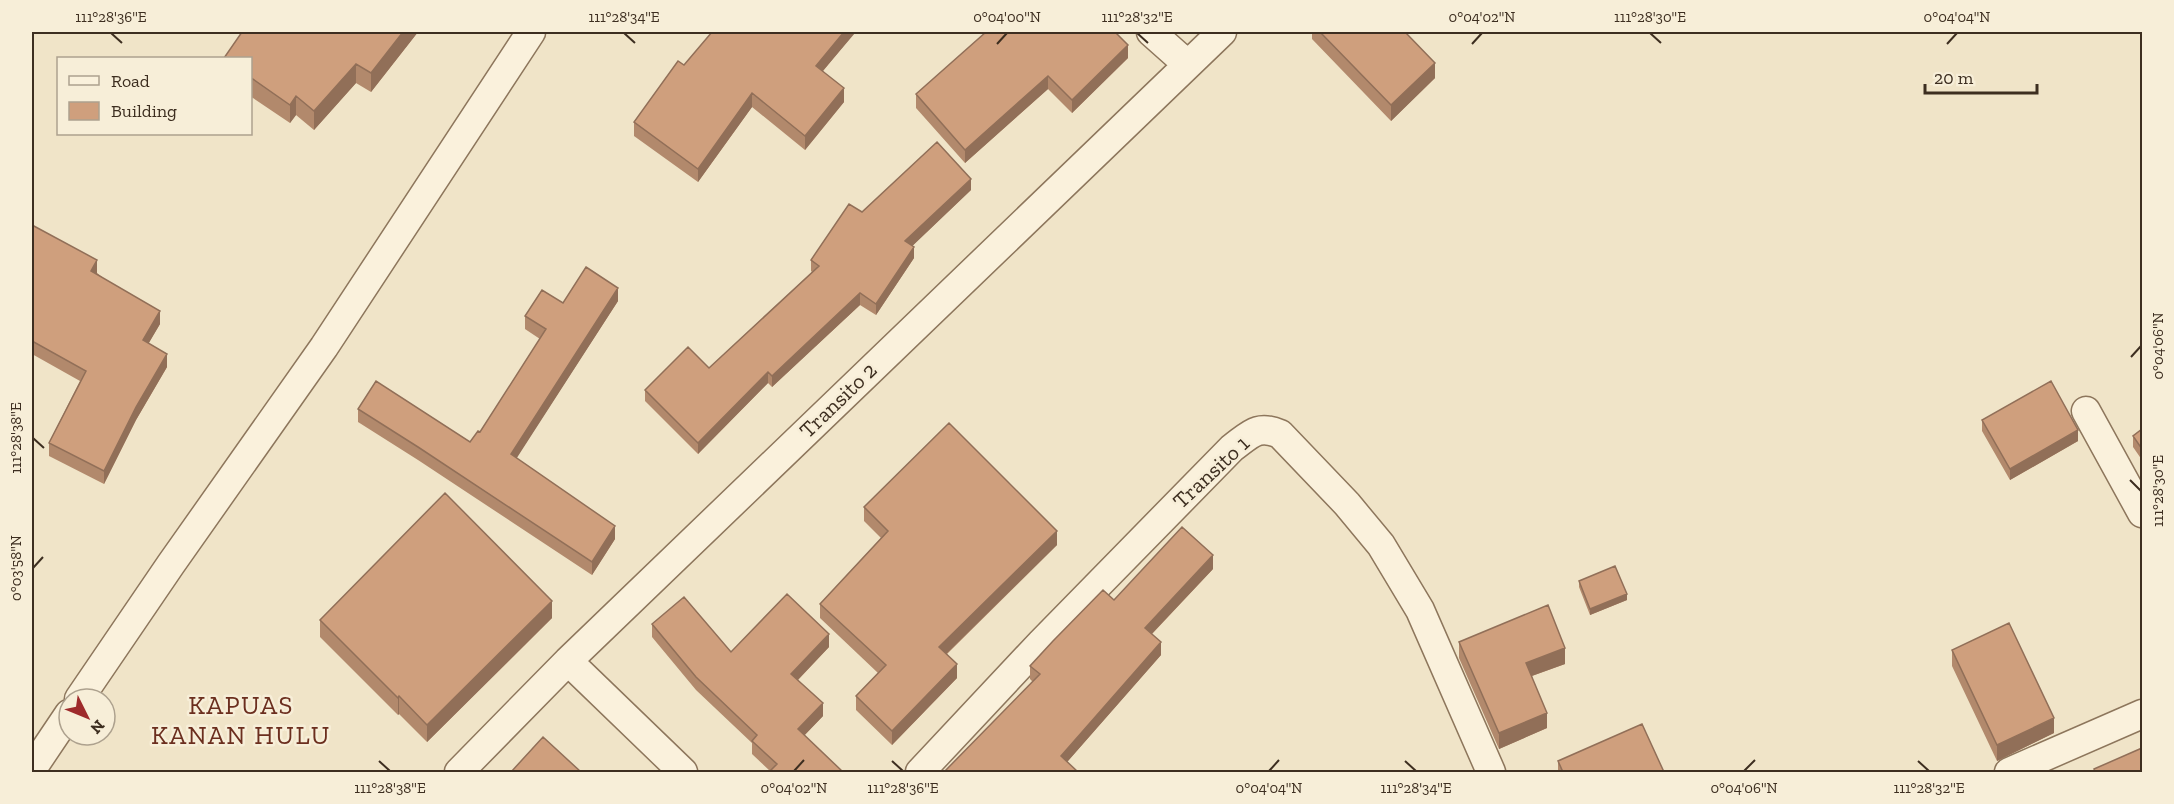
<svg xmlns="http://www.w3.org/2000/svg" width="2174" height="804" font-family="'Zilla Slab',serif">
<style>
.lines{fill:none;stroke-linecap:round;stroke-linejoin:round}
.street-casing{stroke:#8d765c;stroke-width:31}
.street{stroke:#faf1dc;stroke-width:28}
.wall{fill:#b2896c}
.shaded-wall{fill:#916f58}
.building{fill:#cf9f7d;stroke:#916f58;stroke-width:1.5}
.ticks{fill:none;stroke:#3d2e20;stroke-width:2}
.labels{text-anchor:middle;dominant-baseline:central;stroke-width:5;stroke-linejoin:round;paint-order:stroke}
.street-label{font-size:22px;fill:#3d2e20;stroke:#f7eed8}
.quarter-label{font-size:26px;letter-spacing:1.5px;fill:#6b2e1e;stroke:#f7eed8}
.neatline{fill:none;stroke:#3d2e20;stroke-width:2}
.ticks-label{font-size:15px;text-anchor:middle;fill:#3d2e20}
</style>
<rect width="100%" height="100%" fill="#f0e4c8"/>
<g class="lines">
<defs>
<path id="street" d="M1151,32l36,32
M2086,411l56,102
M568,661l115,111
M79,699l92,-135 153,-217 207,-315
M32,769l37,-55
M459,772l109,-111 654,-629
M920,772l121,-129 191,-195c18,-13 25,-24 48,-14l67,70 34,41 39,65 71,162
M2009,772l133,-58"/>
</defs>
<use href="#street" class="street-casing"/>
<use href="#street" class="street"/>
</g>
<path class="wall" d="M242,32h176l-47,60 -15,-9 -42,47 -18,-15 -6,8 -40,-27v-38z
M855,32l-32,39 21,31 -39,48 -53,-43 -54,75 -64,-46v-14l50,-57z
M1312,32h93l30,46 -44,43 -79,-82z
M1128,58l-56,55 -24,-24 -83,74 -49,-55v-14z
M971,190l-59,56 2,12 -38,57 -16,-10 -88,82 -4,-4 -70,71 -53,-53v-11l64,-22 103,-96 -1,-1v-11l51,-48z
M32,225l65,48 63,51 -12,20 19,23 -31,53 -32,64 -55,-28v-13l31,-62 -48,-27z
M618,301l-102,157 99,81 -23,36 -174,-115 -60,-38v-13l112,33 10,-10 60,-93 -15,-10v-13l38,-13z
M1982,420l96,21 -68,39 -28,-49z
M2142,429v31l-9,-13v-11z
M864,507l193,38 -110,109 10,24 -65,67 -36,-35v-14l22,-23 -58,-55v-14l61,-66 -17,-17z
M1213,569l-61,65 9,21 -94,107 -123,10 89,-90 -3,-3v-13l84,-66z
M1579,581l48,19 -37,15 -11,-28z
M552,618l-125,124 -28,-28 -1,1 -78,-78v-17z
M652,624l79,28 98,-5 -31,33 25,36 -53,55 -18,-17v-11l-56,-53 -44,-53z
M1459,642l106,22 -33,12 15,52 -48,21 -40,-91z
M1952,650l102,83 -57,28 -45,-95z
M1558,761l106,11h-106z"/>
<path class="shaded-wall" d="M403,32h15l-47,60v-19z
M844,32h11v1l-39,46v-13z
M1128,45v13l-56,55v-13z
M1435,63v15l-44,43v-16z
M356,64v19l-42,47v-19z
M1048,76v13l-83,74v-13z
M844,88v14l-39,48v-14z
M752,93v14l-54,75v-13z
M296,96v19l-6,8v-18z
M971,179v11l-66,63v-12z
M914,247v11l-38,57v-11z
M97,260v13l-6,11v-13z
M618,288v13l-107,166v-13z
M860,293v12l-88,82v-11z
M160,311v13l-17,29v-13z
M167,354v13l-31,53 -32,64v-13l32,-64z
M768,372v11l-70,71v-11z
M2078,430v11l-68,39v-11z
M615,526v13l-23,36v-13z
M1057,531v14l-118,116v-14z
M1213,555v14l-68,72v-13z
M1627,594v6l-37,15v-6z
M552,601v17l-125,124v-17z
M829,634v13l-38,40v-13z
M1161,642v13l-100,114v-13z
M1565,648v16l-39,14v-15z
M957,664v14l-65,67v-14z
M399,696v18l-1,1v-17z
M823,703v13l-25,26v-13z
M1547,713v15l-48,21v-16z
M2054,718v15l-57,28v-16z"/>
<path class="building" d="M242,32h161l-32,41 -15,-9 -42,47 -18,-15 -6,9 -40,-28v-19h-26z
M712,32h132l-28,34 28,22 -39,48 -53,-43 -54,76 -64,-47 44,-61 6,4z
M986,32h129l13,13 -56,55 -24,-24 -83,74 -49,-56z
M1320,32h85l30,31 -44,42z
M937,142l34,37 -66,62 9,6 -38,57 -16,-11 -88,83 -4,-4 -70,71 -53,-53 43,-43 21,21 110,-102 -8,-6 38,-56 13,8z
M32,225l65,35 -6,11 69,40 -17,29 24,14 -31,53 -32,64 -55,-28 37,-72 -54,-30z
M586,267l32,21 -107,166 104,72 -23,36 -174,-115 -60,-38 18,-28 94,61 8,-11 2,1 66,-103 -21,-13 17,-26 21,13z
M2051,381l27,49 -68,39 -28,-49z
M949,423l108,108 -118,116 18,17 -65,67 -36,-35 30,-31 -66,-61 68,-73 -24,-24z
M2142,429v20l-9,-13z
M445,493l107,108 -125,124 -28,-29 -1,2 -78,-78z
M1182,527l31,28 -68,73 16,14 -100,114 17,16h-134l96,-98 -10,-8 23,-25 50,-51 11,10z
M1615,566l12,28 -37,15 -11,-28z
M787,594l42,40 -38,40 32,29 -25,26 45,43h-74l8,-8 -25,-23 5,-6 -61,-58 -44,-53 32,-27 47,55z
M1548,605l17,43 -39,15 21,50 -48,20 -40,-91z
M2009,623l45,95 -57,27 -45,-95z
M1642,724l22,48h-101l-5,-11z
M543,737l38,35h-70z
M2142,748v24h-47l-1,-3z"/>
<path class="ticks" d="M111,33l11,10M624,33l11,10M1137,33l11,10M1650,33l11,10M997,44l10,-11M1472,44l10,-11M1947,44l10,-11M2131,357l10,-11M33,438l11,10M2130,480l11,11M33,568l10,-11M379,761l11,10M892,761l11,10M1405,761l11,10M1918,761l11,10M794,771l10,-11M1269,771l10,-11M1744,771l11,-11"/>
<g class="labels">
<g class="street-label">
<text transform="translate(838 400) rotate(-44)">Transito 2</text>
<text transform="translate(1211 472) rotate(-43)">Transito 1</text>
</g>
<g class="quarter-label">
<text x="241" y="705">KAPUAS<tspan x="241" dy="30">KANAN HULU</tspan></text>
</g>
</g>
<rect width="2174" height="804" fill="none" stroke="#f7eed8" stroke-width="66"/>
<rect x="57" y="57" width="195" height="78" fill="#f7eed8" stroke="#ada18e" stroke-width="1.5"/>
<rect x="69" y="76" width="30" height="9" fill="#faf1dc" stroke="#ada18e" stroke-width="1.5"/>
<text x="111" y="87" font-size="18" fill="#3d2e20">Road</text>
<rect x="69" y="102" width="30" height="18" fill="#cf9f7d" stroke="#ada18e" stroke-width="1.5"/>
<text x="111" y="117" font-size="18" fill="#3d2e20">Building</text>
<g transform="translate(87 717) rotate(133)"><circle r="28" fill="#f7eed8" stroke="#ada18e" stroke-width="1.5"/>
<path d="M0-4.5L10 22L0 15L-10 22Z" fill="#9e2a2b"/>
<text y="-9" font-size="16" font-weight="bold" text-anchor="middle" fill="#3d2e20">N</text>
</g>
<path d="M1925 84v9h112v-9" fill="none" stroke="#3d2e20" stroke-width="3"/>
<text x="1934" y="84" font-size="18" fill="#3d2e20" stroke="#f7eed8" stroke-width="4.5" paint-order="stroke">20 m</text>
<rect x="33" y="33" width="2108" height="738" class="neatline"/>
<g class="ticks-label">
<text x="111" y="22">111°28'36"E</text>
<text x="624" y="22">111°28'34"E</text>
<text x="1007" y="22">0°04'00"N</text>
<text x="1137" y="22">111°28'32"E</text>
<text x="1482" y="22">0°04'02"N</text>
<text x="1650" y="22">111°28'30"E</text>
<text x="1957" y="22">0°04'04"N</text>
<text transform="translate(2158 346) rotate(-90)" y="5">0°04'06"N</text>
<text transform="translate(16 438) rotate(-90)" y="5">111°28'38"E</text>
<text transform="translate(2158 491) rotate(-90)" y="5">111°28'30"E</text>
<text transform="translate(16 568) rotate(-90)" y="5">0°03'58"N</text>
<text x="390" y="793">111°28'38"E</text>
<text x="794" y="793">0°04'02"N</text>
<text x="903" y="793">111°28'36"E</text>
<text x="1269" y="793">0°04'04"N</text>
<text x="1416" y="793">111°28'34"E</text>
<text x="1744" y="793">0°04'06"N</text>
<text x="1929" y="793">111°28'32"E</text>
</g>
</svg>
